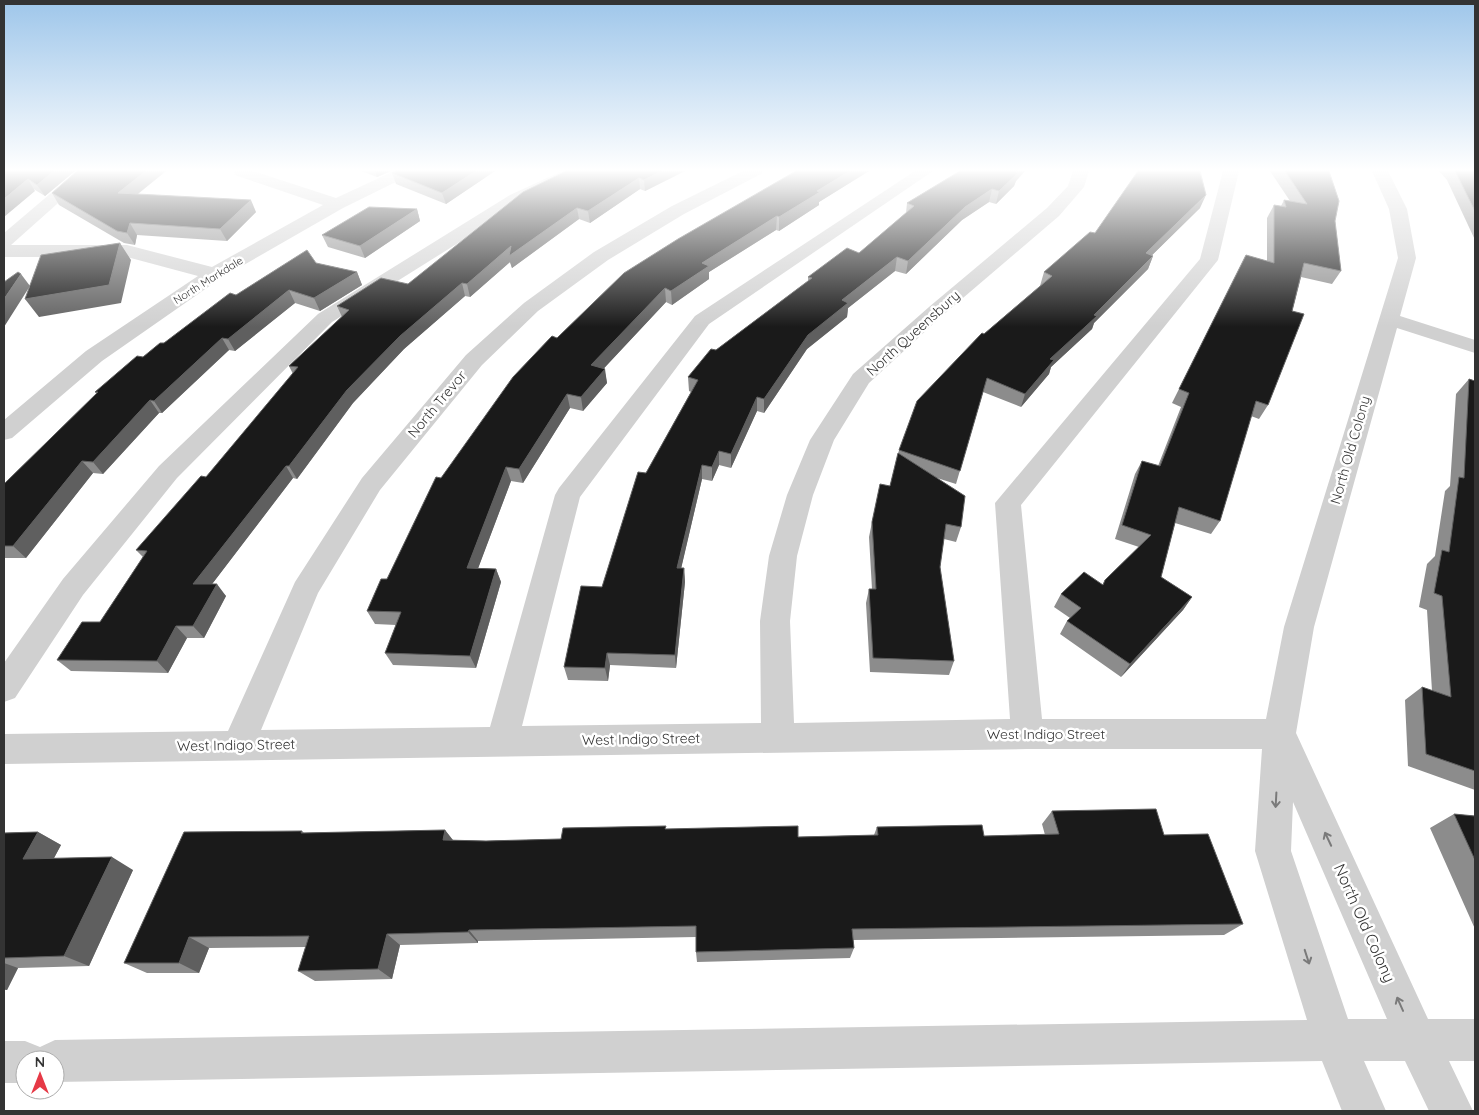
<svg xmlns="http://www.w3.org/2000/svg" width="1479" height="1115" font-family="Quicksand,sans-serif">
<style>
.lines{fill:none;stroke-linecap:round;stroke-linejoin:round}
.minor{fill:#d0d0d0;fill-rule:evenodd}
.wall{fill:#8c8c8c}
.shaded-wall{fill:#5f5f5f}
.building{fill:#1a1a1a;stroke:#5f5f5f}
.oneway{stroke:#7a7a7a}
.labels{text-anchor:middle;dominant-baseline:central;stroke-width:5;stroke-linejoin:round;paint-order:stroke}
.far-street-label{font-size:11px;fill:#333;stroke:#fff}
.street-label{font-size:14px;fill:#333;stroke:#fff}
.near-street-label{font-size:16px;fill:#333;stroke:#fff}
</style>
<rect width="100%" height="100%" fill="#fff"/>
<g class="lines">
<path class="minor" d="M77,171h17l-83,74h116l85,22 111,-62 -88,-30 -1,-4h19l83,27 58,-27h20l-2,3 -69,34 -122,70 -119,83 -90,77 -8,2v-20l82,-69 112,-75 -71,-19h-123v-24z
M562,171h20l-2,3 -58,29 -190,119 -155,156 -94,117 -68,103 -11,4v-39l59,-84 96,-113 159,-152 192,-119z
M743,171h20l-2,3 -77,40 -76,46 -70,51 -56,54 -102,125 -62,103 -57,137 229,-3 65,-232 4,-7 136,-172 220,-145h18l-224,153 -129,173 -58,229 239,-3 -1,-102 9,-65 18,-61 23,-55 43,-66 76,-67 118,-99 21,-22 5,-15h16l-5,16 -25,29 -116,99 -74,68 -35,57 -21,55 -16,61 -7,65 4,102 216,-4 -15,-216 205,-244 23,-88h16l-21,89 -197,245 21,214h224l18,-92 114,-369 -9,-49 -17,-38h16l19,38 9,49 -16,58 75,24v13l-78,-25 -83,299 -18,106 132,286h47v42h-26l24,50h-44l-24,-50h-41l22,50h-44l-20,-50 -1267,21v-22h-30v23h-21v-42h21l15,6 15,-7 1252,-20 -52,-169 7,-102h-235l-1023,15v-30l224,-3 67,-149 67,-104 104,-123 58,-52 70,-51 78,-46zM1293,802l94,217h-39l-57,-168z"/>
</g>
<path class="wall" d="M4,171h71l-30,25z
M77,171h89l-28,23 118,18 -29,29 -90,-6 -2,10 -11,-2 -65,-38 -7,-12z
M361,171h30l-14,6z
M397,171h98l-49,33 -50,-20 -4,-11z
M566,171h119l-40,20 -5,-2 -50,34 -11,-4 -67,49 -2,-6 -40,35 -5,-1 -61,53 -51,54 -56,76 -4,-1 -81,106 14,12 -22,42h-17l-19,35 -97,-2 -14,-11 43,-38 43,-65 -7,-7 70,-73 87,-103 -4,-8 53,-49 -5,-11 71,-22z
M796,171h73l-50,31v3l-40,26 -3,-1 -67,42v7l-37,26 -6,-3 -62,66 3,15 -24,28 -13,-3 -47,75 -12,-2 -33,87 18,1 5,13 -25,86 -83,-3 -8,-12 11,-28 -21,-1 -8,-13 20,-32 54,-101 116,-140z
M960,171h65l-9,10 -2,5 -18,18 -7,-2 -27,18 -56,54 -11,-3 -47,37 -1,9 -40,32 -43,64 -7,-2 -26,57 -12,-3 -7,16 -10,-2 -21,89h3l1,14 -9,86 -66,-3 -2,16 -40,-1 -4,-13 38,-80 44,-114 45,-81 -2,-1 -1,-14 28,-27 92,-69v-4l51,-24 47,-40 1,-10z
M1270,171h59l12,100 -9,13 -31,-7 -33,128 -9,14 -8,-3 -31,105 -9,13 -36,-11 -14,54 31,20 -9,13 -62,67 -61,-43 7,-13 3,-3 -16,-11 7,-13 42,-10 2,-4 34,-33 -24,-8 20,-65 7,-13 16,5 23,-59 -9,-4 74,-148 21,6v-43l7,-13 7,1 3,-6 6,1z
M1439,171h36v69l-28,-60z
M1200,208l-48,47 1,1 -5,13 -54,54 -2,6 -41,38 -2,7 -28,33 -38,-15 -27,92 -19,-6 24,49 -5,15 -12,-3 -4,28 14,94 -5,14 -79,-3 -4,-69 3,-14h3l-3,-52 3,-15 18,-36 9,-36 85,-116 56,-48 4,-14 51,-39z
M417,209l3,12 -55,37 -37,-11 -6,-12z
M316,263l41,9 5,13 -42,26 -25,-8 -60,48 -6,-1 -67,63h-3l-56,61 -10,-1 -67,85h-22v-74l93,-90 -2,-2 48,-35 93,-62z
M1469,379l6,2v409l-67,-24 -3,-66 17,-13 10,4 -5,-81 -8,-3 8,-43 8,-8 10,-65 5,-5 6,-92z
M1052,811l112,24 79,89 -19,11 -371,5 1,8 -4,10 -153,4 -1,-10v-15l-218,4v2l-78,2 -8,34 -77,2 -17,-10 8,-24 -97,1 -10,25h-52l-23,-10 178,-132 2,2 141,-3 8,10 33,1 75,-2 105,-10 132,8 76,-2 3,-8 107,9 61,-1 -3,-11z
M1454,814l21,2v113l-45,-101z
M38,832l23,13 -7,13 79,12 -44,96 -71,2 -11,22h-3v-157z"/>
<path class="shaded-wall" d="M54,171h21l-30,25 -8,-11z
M146,171h20l-41,33 -7,-11z
M375,171h16l-14,6z
M476,171h19l-49,33 -4,-11z
M662,171h23l-40,20 -1,-11z
M850,171h19l-50,31v3l-40,26v-14l38,-26z
M1017,171h8l-9,10 -2,5 -18,18 3,-13z
M639,178l1,11 -50,34 -2,-12z
M28,179l7,12 -31,26v-18z
M992,189l-3,13 -27,18 -56,54 2,-13 57,-54z
M1206,195l-6,13 -60,59 6,-14z
M251,200l5,12 -29,29 -7,-12z
M577,208l2,11 -67,49 -2,-6 -40,35 -3,-13 44,-38z
M417,209l3,12 -55,37 -5,-12z
M777,216l-1,14 -67,42v7l-37,26 -1,-14 31,-28z
M130,223l7,12 -2,10 -8,-12z
M120,243l11,17 -10,43 -82,14 -14,-18z
M1153,256l-5,13 -54,54 -2,6 -41,38 -2,7 -28,33 4,-13 25,-35z
M897,257l-2,14 -47,37 -1,9 -40,32 -43,64v-14l44,-64 34,-35z
M357,272l5,13 -42,26 -6,-13z
M21,274l9,12 -26,41v-28z
M462,283l3,13 -61,53 -51,54 -56,76 -8,-13 58,-76 53,-54z
M665,288l1,14 -72,77 -3,-14z
M289,290l6,13 -60,48 -7,-12z
M222,338l7,12 -67,63 -8,-12z
M605,369l2,14 -24,28 -2,-14z
M567,394l3,14 -47,75 -4,-14z
M757,397v14l-26,57v-14z
M150,400l9,13 -56,61 -10,-12z
M719,451v14l-7,16v-14z
M82,461l11,12 -67,85 -13,-12z
M702,465v14l-24,103 -1,-14z
M286,466l7,12 -90,118 -10,-12z
M506,467l5,14 -38,101 -6,-14z
M684,568l1,14 -9,86 -1,-13z
M496,569l5,13 -25,86 -6,-12z
M217,584l9,12 -22,42 -11,-12z
M1192,597l-9,13 -62,67 9,-13z
M176,626l11,12 -19,35 -11,-12z
M607,653l3,12 -2,16 -3,-13z
M445,830l10,13 -12,-3z
M38,832l23,13 -14,26 -24,-12z
M112,857l21,13 -44,96 -25,-10z
M469,930l9,11v2l-10,-11z
M387,934l13,11 -8,34 -14,-10z
M189,937l20,11 -10,25 -20,-10z
M4,963l14,5 -11,22 -3,-1z"/>
<path class="building" d="M4,171h50l-17,14 -9,-6 -24,20z
M77,171h69l-28,22 133,7 -31,29 -90,-6 -3,10 -10,-2 -65,-38z
M397,171h79l-34,22 -50,-20z
M566,171h96l-18,9 -5,-2 -51,33 -11,-3 -68,48 2,-10 -44,38 -5,-1 -62,53 -53,54 -58,76h-3l-93,118h24l-24,42h-17l-19,35 -100,-1 25,-38h18l47,-71 -11,-1 65,-74 5,1 92,-110 -9,-1 60,-56 -12,-4 44,-28 27,6 115,-92z
M796,171h54l-33,20 3,1 -41,25 -2,-1 -75,47 7,3 -38,25 -6,-3 -74,77 14,4 -24,28 -14,-3 -48,75 -13,-2 -39,101 29,1 -26,87 -85,-3 16,-41 -34,-1 14,-32h6l49,-102 5,1 72,-101 39,-41 5,2 67,-65 54,-34z
M960,171h57l-1,1 2,1 -19,18 -7,-2 -27,18 -57,54 -11,-4 -55,43 6,3 -40,32 -44,64 -7,-2 -26,57 -12,-3 -7,16 -10,-2 -25,103h7l-9,87 -68,-2 -2,15 -41,-1 17,-81 21,1 36,-115 8,1 52,-93 -10,-3 23,-28 5,1 96,-72 -4,-1 39,-29 12,5 55,-47 -7,-3z
M1138,171h62l6,24 -60,58 7,3 -59,59 3,1 -47,43 4,1 -29,34 -38,-16 -27,93 -61,-21 18,-49 65,-68 2,1 68,-58 -8,-4 46,-40 5,1z
M1285,171h44l10,30 -4,20 6,50 -37,-8 -12,48 12,3 -36,91 -12,-4 -36,120 -41,-14 -18,70 31,20 -62,67 -63,-43 14,-13 -20,-14 23,-22 19,13 2,-5 46,-45 -29,-10 20,-64 18,5 29,-73 -10,-4 67,-134 28,8v-58l12,2 -2,-7 23,4z
M1455,171h20v40z
M369,207l48,2 -57,37 -38,-11z
M120,243l-11,42 -84,14 16,-44z
M307,250l9,13 41,9 -43,26 -25,-8 -61,49 -6,-1 -68,63 -4,-1 -57,62 -11,-1 -69,85h-9v-62l94,-92h-3l42,-36 6,1 17,-14h4l66,-50 6,2z
M18,272l3,2 -17,25v-17z
M1469,379l6,2v390l-49,-17 -4,-67 29,10 -9,-101 -8,-3 8,-43 7,2 10,-75 5,1z
M898,453l67,43 -4,31 -15,-3 -6,43 14,94 -81,-3 -4,-69h7l-4,-67 8,-38 10,2z
M1156,809l8,26 44,-1 35,90 -391,5 2,19 -158,4v-26l-227,4 -1,2 -81,2 -9,35 -80,2 11,-35 -120,1 -10,26h-55l60,-131 118,-1 -1,2 144,-3 -2,10 43,1 75,-2 2,-11 103,-2 -1,3 133,-3v11l80,-2 -1,-8 105,-2 2,11 75,-2 -7,-23z
M1454,814l21,2v44z
M38,832l-15,27 89,-2 -48,99 -60,2v-125z"/>
<defs><path id="oneway-shaft" d="M-6 0H5M1.5-3L5.5 0L1.5 3" fill="none" stroke-width="1.6" stroke-linecap="round" stroke-linejoin="round" transform="scale(1.25)"/></defs>
<g class="oneway">
<use href="#oneway-shaft" transform="translate(1276 800) rotate(93)"/>
<use href="#oneway-shaft" transform="translate(1328 839) rotate(-115)"/>
<use href="#oneway-shaft" transform="translate(1307 957) rotate(72)"/>
<use href="#oneway-shaft" transform="translate(1400 1004) rotate(-114)"/>
</g>
<linearGradient id="sky" x2="0" y2="1"><stop stop-color="#9ec6ea"/><stop offset="0.52" stop-color="#fff"/><stop offset="1" stop-color="#fff" stop-opacity="0"/></linearGradient>
<rect width="1479" height="327" fill="url(#sky)"/>
<g class="labels">
<g class="far-street-label">
<text transform="translate(208 280) rotate(-32)">North Markdale</text>
</g>
<g class="street-label">
<text transform="translate(913 333) rotate(-42)">North Queensbury</text>
<text transform="translate(437 404) rotate(-50)">North Trevor</text>
<text transform="translate(1350 450) rotate(-74)">North Old Colony</text>
<text x="1046" y="734">West Indigo Street</text>
<text transform="translate(641 739) rotate(-1)">West Indigo Street</text>
<text transform="translate(236 745) rotate(-1)">West Indigo Street</text>
</g>
<g class="near-street-label">
<text transform="translate(1365 923) rotate(66)">North Old Colony</text>
</g>
</g>
<rect width="1479" height="1115" fill="none" stroke="#333333" stroke-width="10"/>
<g transform="translate(40 1075)"><circle r="24" fill="#ffffff" stroke="#adadad"/>
<path d="M0-4L9 19L0 12L-9 19Z" fill="#e63946"/>
<text y="-8" font-size="14" font-weight="bold" text-anchor="middle" fill="#333333">N</text>
</g>
</svg>
